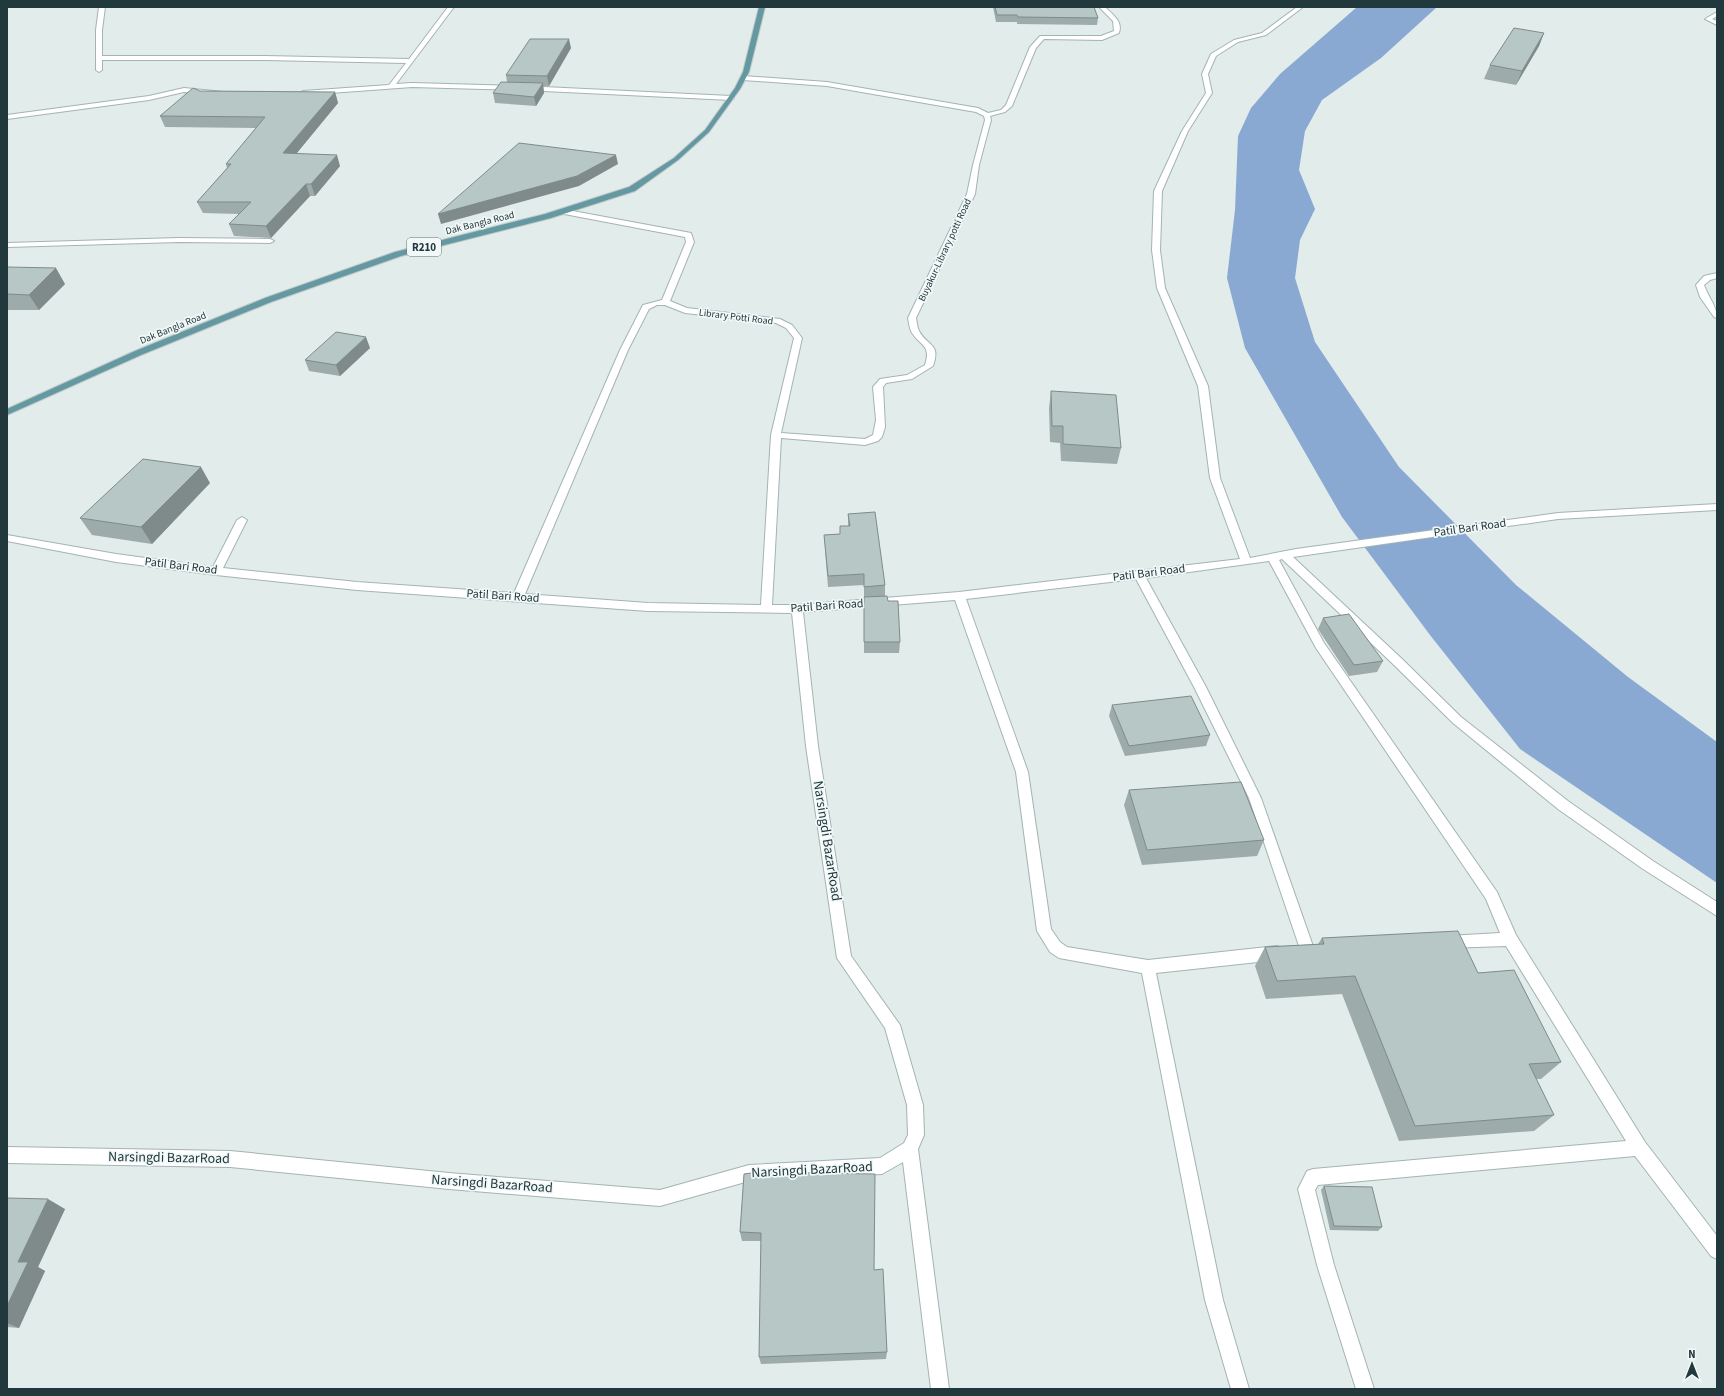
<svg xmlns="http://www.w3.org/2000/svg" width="1724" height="1396" font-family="'Source Sans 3',sans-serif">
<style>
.water{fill:#89a9d2}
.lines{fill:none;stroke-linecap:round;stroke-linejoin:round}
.street-casing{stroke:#a4b3b3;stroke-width:2}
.secondary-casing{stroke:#9fb7b8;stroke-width:2}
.primary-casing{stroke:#c1c8c9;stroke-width:2}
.street{fill:#fff;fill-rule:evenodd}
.secondary{fill:#fff;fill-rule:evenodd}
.primary{fill:#6599a2;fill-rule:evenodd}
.wall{fill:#9dabaa}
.shaded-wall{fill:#7f8b8b}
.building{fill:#b6c7c6;stroke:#7f8b8b}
.labels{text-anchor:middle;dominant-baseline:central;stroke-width:3.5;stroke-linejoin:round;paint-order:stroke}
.far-street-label{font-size:10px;fill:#21393d;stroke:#f2f8f8}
.shield{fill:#f2f8f8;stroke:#607275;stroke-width:1}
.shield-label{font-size:11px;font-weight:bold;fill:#21393d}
.street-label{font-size:12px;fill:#21393d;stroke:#f2f8f8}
.near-street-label{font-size:14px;fill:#21393d;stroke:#f2f8f8}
</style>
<rect width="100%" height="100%" fill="#e1eceb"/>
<path class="water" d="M1357,7h80l-56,51 -59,42 -17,31 -6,39 16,39 -15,31 -5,38 20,64 84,125 117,118 112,92 89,65v141l-197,-134 -90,-114 -88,-118 -97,-169 -18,-70 8,-68 3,-74 13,-28 29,-34z"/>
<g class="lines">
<defs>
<path id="street" d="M99,7h6l-3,23v26h163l144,3 39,-52h6l-58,77 16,-1 111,3 208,10 3,2 -3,2 -208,-10 -111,-3 -109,8 -3,-2 3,-2 86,-6 17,-22 -141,-3h-163v10l-3,2 -3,-2v-40z
M1099,7h6c8,8 18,14 14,26l-17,7 -58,-1 -8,9 -24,58 -7,6 -15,4 1,4 -12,45 -4,29 -59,124c1,4 1,9 3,13 9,16 22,12 14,35l-21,13 -26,4 -3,4 2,40 -3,10 -4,4 -13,4 -84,-7 -9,167h25l162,-13 281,-33 -30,-81 -12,-92 -41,-98 -5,-38 2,-59 28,-60 24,-38 -4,-19 9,-20 23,-14 28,-7 35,-26h6l-37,28 -28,7 -22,14 -8,18 4,19 -24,38 -26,60 -2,59 5,38 43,98 12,92 30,80 46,-9 262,-36 159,-9v6l-159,9 -265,38 108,101 60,59 107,84 85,60 64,41v14l-74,-47 -85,-60 -105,-86 -60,-59 -111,-105 -3,1 45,83 173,249 19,43 129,207 72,94v23l-6,-3 -76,-100 -317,29 -3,5 19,75 40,124h-18l-39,-124 -19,-76 9,-18 6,-2 313,-28 -120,-195 -59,2 -5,-1 -2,-5 2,-5 5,-1 53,-3 -14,-34 -170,-251 -47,-87 -123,17 60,109 55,111 53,151 -2,5 -5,1 -5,-1 -2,-5 -51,-151 -55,-111 -58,-108 -170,20 62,173 23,157 9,13 7,5 81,13 129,-14 5,2 2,5 -2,5 -5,2 -121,13 67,327 26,89h-18l-26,-89 -63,-327 -83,-15 -9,-6 -13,-21 -21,-159 -61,-172 -152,12 15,134 33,210 49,69 23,80 1,30 -6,14 31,240h-18l-28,-227 -21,12 -133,7 -89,25 -211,-17 -219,-22 -223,-4v-16l223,4 219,22 211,17 89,-25 131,-7 24,-15 4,-8 -1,-30 -22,-77 -48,-70 -31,-212 -14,-133 -144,-2 -291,-21 -141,-15 -100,-13 -109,-21v-6l109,19 97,13 24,-47 5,-3 5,3 -24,48 134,14 157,11 106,-243 23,-45 19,-5 24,-58 -1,-5 -126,-24 -1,-2 4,-2 129,24 3,9 -24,59 17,7 93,11 12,6 10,13 -21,95 84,6 8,-4 3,-15 -3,-33 7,-8 27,-4 18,-10c7,-21 -6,-19 -14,-34 -2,-4 -2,-9 -3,-13l59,-124 6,-29 12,-45 -1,-4 -8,-4 -149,-26 -84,-6 -3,-2 3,-2 84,6 151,26 10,5 13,-3 5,-5 24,-58 10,-11h61l13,-5 -1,-10zM657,305h8l20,8 91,10 10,5 8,10 -23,97 -10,170 -113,-2 -123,-9 103,-244 21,-41z
M1717,12v4l-5,3 5,2v4l-12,-6z
M184,88l39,4 3,2 -3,2 -39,-4 -35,8 -142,19v-4l142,-19z
M179,238l91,1 4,2 -4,2 -91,-1 -172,5v-4z"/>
<path id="secondary" d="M1717,273v5l-7,2 -6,5c4,12 13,21 13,33l-3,-1 -14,-20 -4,-12 8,-9z"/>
<path id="primary" d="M759,7h6l-16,65 -9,17 -31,43 -31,28 -43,31 -84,27 -150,38 -130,46 -130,53 -134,60v-6l128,-58 130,-53 130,-46 150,-38 84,-27 45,-29 31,-28 30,-42 8,-16z"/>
</defs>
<use href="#street" class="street-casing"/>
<use href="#secondary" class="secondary-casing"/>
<use href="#primary" class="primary-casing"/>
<use href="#street" class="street"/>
<use href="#secondary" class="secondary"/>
<use href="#primary" class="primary"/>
</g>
<path class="wall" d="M993,7h101l4,11 -1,7 -80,-1v-2h-21z
M1544,33l-5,13 -23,39 -32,-6 6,-14z
M571,48l-22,38h-6l1,7 -8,13 -41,-3 -2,-10 14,-11 -1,-7z
M200,91l135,1 3,11 -42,51 44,12 -25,30h-5l-39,42 -37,-2 -5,-12 10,-10 -36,-1 -6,-11 30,-34 -1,-4 30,-36 -91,-1 -5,-11z
M7,267l58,17 -26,26h-32z
M370,348l-30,28 -31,-5 -4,-11z
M1051,391l70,57 -4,16 -56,-3 -1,-18 -10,-1 -1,-34z
M210,483l-58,61 -60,-9 -12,-17z
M848,514l37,71v11l3,5 12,41 -1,11h-35v-68l-36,2 -4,-52 16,-1v-8h8z
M1323,618l60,43 -6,11 -28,4 -31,-47z
M1112,705l98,30 -4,11 -81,10 -16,-40z
M1129,790l135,50 -7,16 -115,9 -18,-60z
M1322,938l156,35 83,89 -20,17h-5l18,36 -20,16 -135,10 -57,-147 -76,5 -11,-33 10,-19 53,-3z
M744,1174l130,96 13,82 -1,7 -125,5 -2,-7 2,-116h-19l-2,-9z
M1324,1186l58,41 -4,4 -48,-1 -9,-40z
M7,1198l58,11 -27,58 7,4 -26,57 -12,-1z"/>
<path class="shaded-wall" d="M1544,33l-5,13 -23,39 6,-14z
M569,39l2,9 -22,38 -2,-10z
M543,83l1,10 -8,13 -2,-9z
M335,92l3,11 -51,62 -4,-12z
M337,155l3,11 -25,30 -4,-12z
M616,155l2,9 -39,22 -138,38 -3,-10z
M306,184l4,12 -39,42 -5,-12z
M56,268l9,16 -26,26 -10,-15z
M366,337l4,11 -30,28 -4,-11z
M201,467l9,16 -58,61 -11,-17z
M48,1199l17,10 -27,58 7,4 -26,57 -12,-5v-17l11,-44z"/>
<path class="building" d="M995,7h99l4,11 -80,-1 -1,-2h-20z
M1514,28l30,5 -22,38 -32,-6z
M530,39h39l-22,37 -41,-1z
M501,82l42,1 -9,14 -41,-4z
M193,88l7,3 135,1 -52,61 54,2 -26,29h-5l-40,42 -37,-2 22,-22h-54l34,-38h-5l39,-47 -105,-1z
M519,143l97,12 -39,21 -139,38z
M7,267l49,1 -27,27 -22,-1z
M336,332l30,5 -30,28 -31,-5z
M1051,391l65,4 5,53 -58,-4v-18h-11z
M143,459l58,8 -60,60 -61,-9z
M875,512l10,73 -21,2v-13l-36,2 -4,-41 16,-1v-8h10l-2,-12z
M887,596l1,5h10l2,41h-36v-45z
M1349,614l34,47 -29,4 -31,-47z
M1191,696l19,39 -81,11 -17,-41z
M1241,782l23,58 -117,10 -18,-60z
M1458,931l20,42 36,-3 47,92 -32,2 25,51 -139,11 -60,-150 -78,5 -12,-34 59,-3 -2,-6z
M758,1172l117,2 -1,96 9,-1 4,83 -128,5 2,-124 -21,-1 4,-58z
M1324,1186l48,1 10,40 -48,-1z
M7,1198l41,1 -30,63h10l-21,44z"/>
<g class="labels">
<g class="far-street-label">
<text transform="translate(480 223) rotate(-14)">Dak Bangla Road</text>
<text transform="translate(945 250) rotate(-65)">Buyakur-Library potti Road</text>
<text transform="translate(736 317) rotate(7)">Library Potti Road</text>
<text transform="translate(173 328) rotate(-22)">Dak Bangla Road</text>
</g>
<rect class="shield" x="407" y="238" width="34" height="18" rx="3"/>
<g class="shield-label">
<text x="424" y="247">R210</text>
</g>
<g class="street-label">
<text transform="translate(1470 528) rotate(-8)">Patil Bari Road</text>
<text transform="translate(181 566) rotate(7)">Patil Bari Road</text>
<text transform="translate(1149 573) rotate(-7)">Patil Bari Road</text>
<text transform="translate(503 596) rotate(4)">Patil Bari Road</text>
<text transform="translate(827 606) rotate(-4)">Patil Bari Road</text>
</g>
<g class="near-street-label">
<text transform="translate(827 841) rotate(81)">Narsingdi BazarRoad</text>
<text transform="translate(169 1158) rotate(1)">Narsingdi BazarRoad</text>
<text transform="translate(812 1170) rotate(-3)">Narsingdi BazarRoad</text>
<text transform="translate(492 1184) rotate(4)">Narsingdi BazarRoad</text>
</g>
</g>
<rect width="1724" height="1396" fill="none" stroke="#21393d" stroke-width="16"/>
<g transform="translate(1692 1364)" stroke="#f2f8f8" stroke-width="3" paint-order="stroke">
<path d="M0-3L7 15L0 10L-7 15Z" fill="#21393d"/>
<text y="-6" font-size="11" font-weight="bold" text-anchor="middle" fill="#21393d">N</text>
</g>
</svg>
